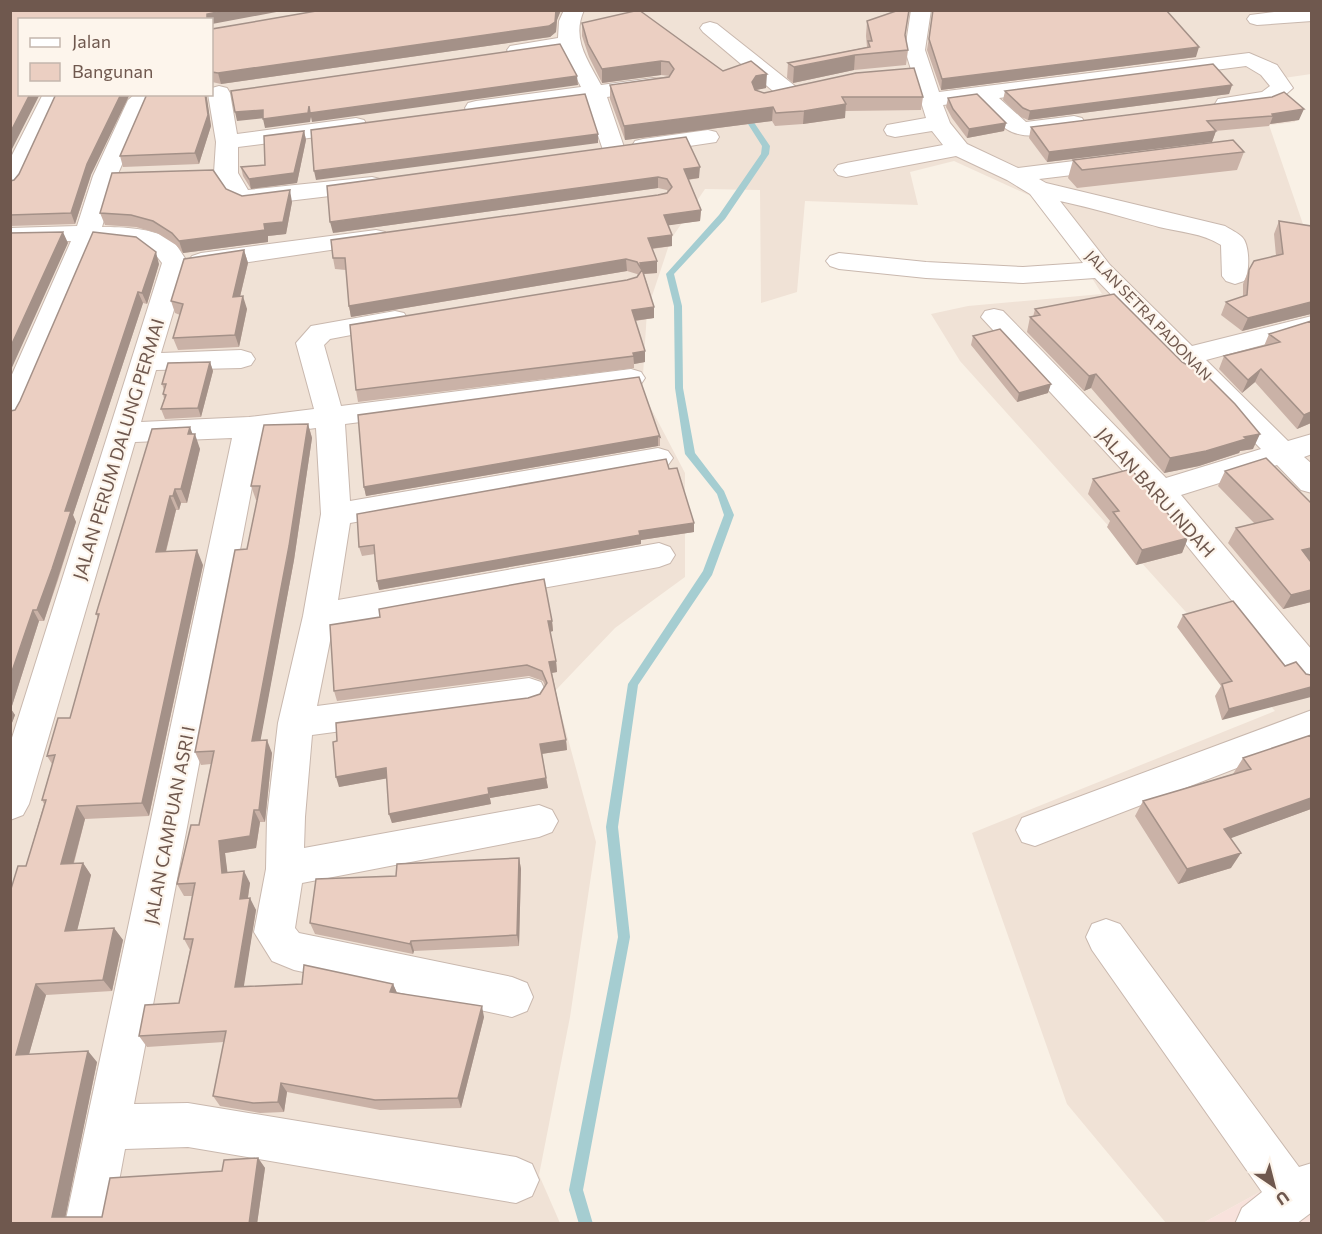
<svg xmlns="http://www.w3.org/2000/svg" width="1322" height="1234" font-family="Commissioner,sans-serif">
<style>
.residential{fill:#f0e2d6;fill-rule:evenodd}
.commercial{fill:#f8e2dc}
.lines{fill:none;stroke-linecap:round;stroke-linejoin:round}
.stream{fill:#a5cdd1;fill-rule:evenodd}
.minor-casing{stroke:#c9b8ae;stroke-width:2}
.minor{fill:#fff;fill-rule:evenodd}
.wall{fill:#cab2a7}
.shaded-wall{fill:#a49188}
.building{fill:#ebcfc2;stroke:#a49188;stroke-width:1.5}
.labels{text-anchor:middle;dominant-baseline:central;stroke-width:4.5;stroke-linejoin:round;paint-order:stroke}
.far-street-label{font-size:15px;fill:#6f584e;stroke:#fdf5ec}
.street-label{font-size:18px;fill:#6f584e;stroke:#fdf5ec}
</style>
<rect width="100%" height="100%" fill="#f9f1e6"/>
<path class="residential" d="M11,11h1300v63l-27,4 11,44 -26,3 36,105h7l-1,934 -108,59h-37l-99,-119 -95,-271 303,-122 -315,-350 -29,-47 37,-8 134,-12 -58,-92 -90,-41 -44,11 8,33 -113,-4 -8,91 -36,11 -1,-113 -55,-1 -34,50 -24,72 -5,80 43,82v104l-70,51 -60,63 41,151 -26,175 -31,158 21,48h-549zM20,20h192v74h-192z"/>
<path class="commercial" d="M1311,1164v59h-108z"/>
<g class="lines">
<path class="stream" d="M745,111l2,1 23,34 -1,8 -44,65 -51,55 8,32 1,82 12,65 29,38 10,24 -22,60 -74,110 -20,142 12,110 -47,253 10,34h-14l-10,-34 49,-253 -12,-110 22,-143 75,-113 21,-56 -7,-21 -32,-40 -10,-66 -1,-82 -8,-32 53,-59 42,-61 1,-8 -21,-33z"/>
<defs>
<path id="minor" d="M564,10h20c-13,29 4,50 17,75l52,-7 8,1 3,5 -3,5 -54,8 18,53 -3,5 -8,2 -8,-2 -3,-5 -17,-50 -110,15 -8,-2 -3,-5 3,-5 8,-2 105,-14 -19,-37 -45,6 -7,-2 -3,-4 3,-4 48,-8 1,-17z
M911,10h20l-6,40 14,42 310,-39 28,12 16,23 -17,15 -50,8 -8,-2 -3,-5 3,-5 44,-7 8,-6 -9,-11 -15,-9 -247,32 27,24 48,-6 8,2 3,5 -3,5c-20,5 -51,12 -70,4 -13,-5 -25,-22 -36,-31l-33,4 7,18 17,21 51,24 96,-12 8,2 4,5 -4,5 -8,2 -75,9 7,4 179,43c5,3 13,7 17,11 8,8 8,36 2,44l-9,3 -9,-3 -4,-5 -1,-31c-19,-12 -41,-13 -62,-18 -33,-9 -66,-19 -99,-26l50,64 82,81 120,-30v16l-106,28 82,81 24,-7v20l-8,3 8,7v29l-11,-3 -24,-25 -96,30 131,155v37l-12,-3 -151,-185 -168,-182 4,-6 9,-2 9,2 163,167 95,-29 -166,-171 -72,5 -97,-5 -87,-9 -9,-3 -4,-5 4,-5 9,-3 87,9 97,5 60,-4 -53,-69 -23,-14 -51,-24 -110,21 -8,-2 -4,-5 4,-5 8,-2 97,-18 -11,-14 -37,6 -8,-2 -3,-5 3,-5 39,-7 -21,-68z
M1291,10h21v11l-55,4 -7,-2 -3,-4 3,-4z
M710,22l7,2 78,62 3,5 -3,5 -8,2 -8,-2 -76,-64 -3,-4 3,-4z
M219,86l8,2 3,5 7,41 119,-16 8,2 3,5 -3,5 -8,2 -118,15v26l10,17 124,-13 8,2 4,5 -4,5 -8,2 -126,15 -15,-6 -17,-27 2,-31 -8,-48h4v-6z
M43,94h22l-43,90 -4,5 -8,2v-32z
M135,94l12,1 3,5 -33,76 -15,51c21,0 51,1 69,13 7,5 12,16 17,23l-27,90 80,-3 10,3 4,6 -4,6 -10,3 -85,2 -15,52 108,-5 65,-8 -18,-66 15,-17 84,-15 9,2 4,6 -4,6 -74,14 -6,6 17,61 290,-37 10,3 4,6 -4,6 -10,3 -286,37 5,77 308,-53 10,3 5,7 -5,7 -10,3 -308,55 -12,77 321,-57 11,4 5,8 -5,8 -11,4 -326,59 -16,80 212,-28 12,4 5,10 -5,10 -12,4 -217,29 -7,82 -1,31 235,-43 13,5 6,11 -6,11 -13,5 -237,46 -7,45 4,5 213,44 15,6 6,14 -6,14 -15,6 -218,-47 -22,-9 -18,-29 12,-63 1,-52 11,-94 25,-107 18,-102 -5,-86 -54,7 -128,669 54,-1 328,54 16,7 7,16 -7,16 -16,7 -328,-56 -63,2 -14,75h-46l167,-786 -97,4 -106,362 -6,11 -13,5v-76l152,-481c-15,-22 -41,-21 -66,-22l-72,171 -4,7 -10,2v-42l61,-138 -61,1v-14l67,-2 16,-50 35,-76z
M708,130l8,2 3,5 -3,5 -73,11 -8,-2 -3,-5 3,-5 8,-2z
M376,230l9,2 3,5 -3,5 -184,27 -9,-3 -4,-5 4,-5 9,-3z
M1312,710v29l-277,107 -13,-4 -6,-12 6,-12z
M1106,919l14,5 179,243 13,-4v49l-16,12h-61l7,-16 20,-16 -170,-242 -6,-13 6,-13z"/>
</defs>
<use href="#minor" class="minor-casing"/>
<use href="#minor" class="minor"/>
</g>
<path class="wall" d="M322,10h239l-4,10 -1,12 -6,5 -329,47 -9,-2v-53z
M933,10l263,47 -255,33 -14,-40z
M867,21l38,14 3,15 -2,15 -52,5 -61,13 -6,-5 1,-15 79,-16 -1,-11z
M582,23l141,48 43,17 -11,2 9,3 159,4 -2,13 -76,1v7l-42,6 -28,2 -3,-5 -147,19 -15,-41v-14l60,-9 -9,-1 -59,8 -13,-26 -7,-21z
M1232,85l-3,9 -201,26 -7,-3 -18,-17 2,-9z
M147,94h59l5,32 -12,38 -76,3 -3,-11z
M1272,97l27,23 -29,4 -1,2 -54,5h1l-4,11 -165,20 -18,-24 2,-11z
M948,98l58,25 -2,8 -37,7 -15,-20 -6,-11z
M304,131l2,9 -9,43 -46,6 -8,-13 -2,-9 24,-2z
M686,137l13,41 -11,2 13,30 -1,11 -32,4 4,21 -20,3 5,24 -13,1 10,33v11l-19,3 10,41 -11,2v4l-276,34 -2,-12 281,-113 1,-2 -1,-1 -10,-3 -276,46 -2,-11 -3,-36 -11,-1 -2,-11 325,-63 9,-2 1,-1 -1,-2 -9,-2 -325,45z
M1244,152l-7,18 -160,18 -9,-10 5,-18z
M91,175l-16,49 -65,2v-45z
M226,189l16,7 50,6 -6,32 -18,2v6l-85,11 -7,-8 -19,-12 -21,-6 -31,-2 -5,-12z
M1279,221l32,5v88l-69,17 -21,-16 5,-13 17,-5v-13l6,-14 27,-14 -2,-22z
M244,250l4,13 -8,34 7,12 -8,38 -61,3 -5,-12 7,-23 -5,-2 -4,-12z
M159,264l-12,40 -4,-1 -70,212 3,7 -18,58 -14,41h-5l-28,88 4,6 -5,13v-317l5,-1z
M1035,309l218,140 -13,2 -1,2 -40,13 -35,7 -73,-85 -7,3 -57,-59 3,-15h3z
M1311,321v102l-14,6 -42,-47 -13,11 -23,-24 5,-13 40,-10 5,-12z
M973,336l75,57 -31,9 -46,-57z
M210,362l3,9 -12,46 -36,2 -4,-10 3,-10 -1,-5 1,-4 -2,-6z
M358,415l302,22v9h-2l-292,50 -2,-9z
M308,424l4,14 -18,122 -34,180 12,13 -7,69h-5l-4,26 -31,5 2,19 23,11 -2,15 8,12 -13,77 150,-3 4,9 87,24 -23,91 -81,2 -93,-18 -3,20 -24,1 -40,-7 -7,-10 11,-54 -77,5 -8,-11 40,-33 11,-53 -6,-11 8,-43h-8l-7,-12 22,-59 12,-61 -10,1 -6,-13 52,-203 10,-49h-1l-5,-14z
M192,434l8,15 -13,54h-6l-2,7h-3l-10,42 37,13 -54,251 -64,3 -11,44h9l8,12 -14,55 37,-2 9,12 -11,51 -66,4 -17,59 68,8 -32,155h37l120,-46 36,-13 7,10 -8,56h-247l16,-358 18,-62 -2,-4 10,-36 -5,-8 23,-38 28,-100 -2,-4z
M669,469l25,54v9l-53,8v4l-262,46 -4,-36 -13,2 -3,-9z
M1225,471l86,32v99l-28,7 -55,-66 8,-15 19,-4 -37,-38z
M1093,479l95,59 -6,15 -46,12 -29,-38 3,-6 -22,-27z
M1183,615l102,51 -63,54 -7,-24 6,-10 -44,-59z
M552,621l1,10 -3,1 6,29 1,11 -5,1 14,67 1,10 -25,4 6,34 -58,10 1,6 -99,19 -3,-9 -2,-36 -48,9 -2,-46 191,-43 12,-4 5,-8 -2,-5 -14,-5 -192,25 -3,-10z
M1311,735v74l-81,29 1,30 -53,16 -43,-68 8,-15 90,-27 10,-16z
M519,858l2,11 -2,77 -105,5 -1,3 -98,-20 -5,-11 86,-47z"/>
<path class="shaded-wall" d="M227,10h60l-75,14v-4h-5v-6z
M556,10h5l-4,10 -1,12 -6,5 -329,47 -3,-11z
M1199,47l-3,10 -255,33 1,-11z
M855,55l-1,15 -61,13 1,-16z
M661,61v14l-59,8v-14z
M767,74l-1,14 -10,2 -5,6 1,-14 4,-6z
M577,76l1,9 -266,37 -1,-5 -1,5 -45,6 -2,-9 46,-13z
M1232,85l-3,9 -201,26 2,-9z
M30,94h10l-30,59v-20z
M121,94h9l-39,81 -16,49 -4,-11 16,-49z
M205,94h1l1,4 4,28 -12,38 -4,-11z
M846,104l-1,14 -42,6 1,-13z
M773,107l-1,14 -147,19 -1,-14z
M1304,109l-5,11 -29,4 3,-8 -1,-2z
M263,110l2,8 -28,3 -2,-9z
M1006,123l-2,8 -37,7 2,-9z
M304,131l2,9 -9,43 -46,6 -2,-10z
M1216,131l-4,11 -165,20 2,-10z
M598,134v9l-282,37 -2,-9z
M700,167l-1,11 -15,2v-11z
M658,177v11l-325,45 -3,-11z
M290,190l2,12 -6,32 -18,2v6l-85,11 -4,-12 85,-17z
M701,210l-1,11 -36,5v-11z
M63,232l5,11 -58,129v-24z
M672,235v11l-24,3v-11z
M244,250l4,13 -11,46 -4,-12z
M156,252l3,12 -12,40 -5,-11z
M626,259l1,12 -276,46 -2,-11z
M657,261v12l-15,1v-4l-2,-7z
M138,292l5,11 -70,212 3,7 -32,99 -7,-11 28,-99z
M243,296l4,13 -8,38 -4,-12z
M1311,302v12l-69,17 6,-13z
M654,307v11l-22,3v-11z
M645,351v11l-11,2 -1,-11z
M210,362l3,9 -12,46 -3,-9z
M1261,369l-6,13 -13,11 6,-13z
M1096,374l-5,14 -7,3 5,-15z
M1051,384l-3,9 -31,9 2,-9z
M1311,412v11l-14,6 7,-14z
M308,424l4,14 -18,122 -36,194 -6,-13z
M190,427l4,11 1,-4 5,15 -13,54 -6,-14 7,-55z
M1260,434l-7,15 -13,2 -1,2 -40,13 -35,7 6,-15 74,-21z
M658,436v10l-292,50 -2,-9z
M175,489l6,14 -2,7 -6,-14z
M170,496l6,14 -14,56 -6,-14z
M694,523v9l-53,8v4l-262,46 -2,-9 262,-50z
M1188,538l-6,15 -46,12 6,-15z
M1311,548v13l-18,4 9,-15z
M197,550l6,15 -54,251 -7,-13z
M1311,590v12l-28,7 8,-14z
M33,610l6,11 -28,88 4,6 -5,13v-51z
M548,621h4l1,10 -4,1z
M556,661l1,11 -6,1 -2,-11z
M1311,687v10l-89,23 7,-11z
M267,740l5,13 -7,69 -6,-12z
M566,740l1,10 -26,4 -1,-10z
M386,768l3,10 -50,9 -3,-10z
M546,778l2,10 -58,10 -2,-10z
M489,794l2,10 -99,19 -3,-9z
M1311,798v11l-96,35 9,-15z
M77,806l8,13 -15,57 -9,-12z
M254,810l6,12 -4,26 -31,5 4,31 -7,-11 -3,-32z
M1241,853l-10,15 -53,16 9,-15z
M519,858l2,11 -2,77 -2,-11z
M83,863l8,12 -17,68 -9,-12z
M244,871l6,12 -4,27 -6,-11z
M250,898l6,12 -14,88 -7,-11z
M114,928l9,12 -11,51 -9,-11z
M411,941l3,10 -1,3 -3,-10z
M36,984l10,11 -20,70 -10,-10z
M393,984l5,11 -8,-3z
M482,1006l2,11 -23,91 -3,-10z
M88,1051l9,11 -33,162 -12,-7z
M281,1083l6,9 -3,20 -6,-10z
M258,1158l7,10 -8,56h-8z"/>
<path class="building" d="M10,10l90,1v-1h127l-20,4v6h-187v74h10l-20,39z
M322,10h234l-1,12 -6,4 -331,47 -6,-1v-43z
M639,10l84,61 28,-10 16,13 -11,2 -4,6 3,8 9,3 92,-20 58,-5 9,29h-81l4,7 -42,7 -28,2 -3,-6 -149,19 -14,-41 59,-8 5,-8 -5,-7 -8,-1 -59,8 -14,-25 -6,-21z
M899,10h10l-4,25 3,15 -53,5 -61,12 -6,-4 82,-16 -2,-6h4l-5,-20z
M933,10h233l33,37 -257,32 -13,-40z
M560,44l17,32 -267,37 -1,-7 -1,7 -45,6v-9l-28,2 -4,-21z
M1213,64l19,21 -202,26 -7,-3 -18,-17z
M1284,92l20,17 -32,5 1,2 -66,5 9,10 -167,21 -18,-25 241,-30z
M56,94h65l-34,70 -16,49 -61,2v-34l4,-1 5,-6z
M147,94h58l3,21 -13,38 -75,3z
M585,94l13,40 -284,37 -3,-41z
M977,94l29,29 -37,6 -16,-20 -5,-11z
M304,131l-10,42 -45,6 -8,-12 24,-2 -1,-29z
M686,137l14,30 -16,2 17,41 -37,5 8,20 -24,3 9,23 -17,2 14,44 -22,3 13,41 -12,2 1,3 -278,34 -6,-65 277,-45 10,-3 5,-7 -5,-8 -11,-3 -277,47 -4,-48h-12l-2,-18 327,-45 9,-2 5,-6 -5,-8 -9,-2 -328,45 -3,-36z
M1233,140l11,12 -162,18 -9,-10z
M213,170l13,19 16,7 48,-6 -7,32 -19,2 1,6 -86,11 -7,-8 -19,-12 -22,-6 -31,-2 12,-40z
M1279,221l32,5v76l-63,16 -22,-16 21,-7 2,-25 5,-9 29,-7z
M63,232l-53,116v-115z
M93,232l43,5 20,15 -14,41 -4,-1 -73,219h6l-19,58 -15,41h-4l-23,67v-266l5,-1 5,-9z
M244,250l-11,47 10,-1 -8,39 -62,3 10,-34 -12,-3 13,-42z
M1114,294l68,68 5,3 7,-2 41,41 25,30 -16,3 2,2 -40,12 -36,7 -74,-84 -7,2 -59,-59 10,-2 -5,-6z
M1311,321v91l-7,3 -43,-46 -13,11 -24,-24 56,-14 -11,-8z
M1000,329l51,55 -32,9 -46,-57z
M210,362l-12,46 -37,1 5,-14 -3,-1 3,-10h-4l6,-21z
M639,377l21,60 -2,-1 -294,51 -6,-72z
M308,424l-19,122 -37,195 15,-1 -8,70h-5l-4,26 -31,5 3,32 22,-2 -4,28 10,-1 -15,89 67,-3 2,-19 89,19 -3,8 92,14 -24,92 -83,2 -94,-17 -3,19 -25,1 -40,-7 13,-65 -87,5 6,-31 34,-2 14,-64h-9l11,-56 -18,1 14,-59h8l15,-74 -19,1 40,-202 12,-1 13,-63h-9l13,-61z
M190,427l-2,7h7l-14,55h-6l-2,7h-3l-14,56 41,-2 -55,253 -65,3 -16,58 22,-1 -18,68 49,-3 -11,52 -67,4 -20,71 72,-4 -36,166h50l8,-39 112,-7 2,-11 34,-2 -9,66h-239v-332l8,-26h8l20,-66h-4l13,-45 -8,1 11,-38h12l29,-104h-3l56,-185z
M1266,458l45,45v45l-9,2 9,12v28l-20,5 -55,-67 37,-9 -48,-48z
M666,459l3,10 8,-1 17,55 -55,8 1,4 -263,46 -3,-36 -15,2 -2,-33z
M1131,469l57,69 -46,12 -29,-38 6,-1 -26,-32z
M544,579l8,42h-4l8,40 -7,1 17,78 -26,4 6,34 -58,10 1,6 -100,20 -3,-46 -50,9 -3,-35 4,-1 -1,-18 192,-25 12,-4 7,-11 -5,-12 -15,-6 -193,26 -4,-66 50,-8 -1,-8z
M1233,601l52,65 11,-4 10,12 5,1v12l-82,22 -7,-25 10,-3 -49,-66z
M1311,735v63l-87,31 17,24 -54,16 -44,-68 108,-32 -8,-11z
M519,858l-2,77 -106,6 -1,3 -100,-21 6,-44 80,-3 1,-12z"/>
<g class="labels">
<g class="far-street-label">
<text transform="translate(1149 315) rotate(46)">JALAN SETRA PADONAN</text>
</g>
<g class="street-label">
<text transform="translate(118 449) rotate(-73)">JALAN PERUM DALUNG PERMAI</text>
<text transform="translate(1156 492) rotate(48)">JALAN BARU INDAH</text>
<text transform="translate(169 825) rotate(-79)">JALAN CAMPUAN ASRI I</text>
</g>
</g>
<rect width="1322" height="1234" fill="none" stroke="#6f584e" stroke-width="24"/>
<rect x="18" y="18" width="195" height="78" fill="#fdf5ec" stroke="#c4b6ad" stroke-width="1.5"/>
<rect x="30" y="38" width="30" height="9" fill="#ffffff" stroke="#c4b6ad" stroke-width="1.5"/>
<text x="72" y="48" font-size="18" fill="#6f584e">Jalan</text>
<rect x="30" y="63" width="30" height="18" fill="#ebcfc2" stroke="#c4b6ad" stroke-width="1.5"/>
<text x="72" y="78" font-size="18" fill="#6f584e">Bangunan</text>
<g transform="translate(1274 1186) rotate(145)" stroke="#fdf5ec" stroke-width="4.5" paint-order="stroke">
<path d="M0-4.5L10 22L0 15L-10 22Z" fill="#6f584e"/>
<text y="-9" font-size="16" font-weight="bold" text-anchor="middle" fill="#6f584e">U</text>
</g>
</svg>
